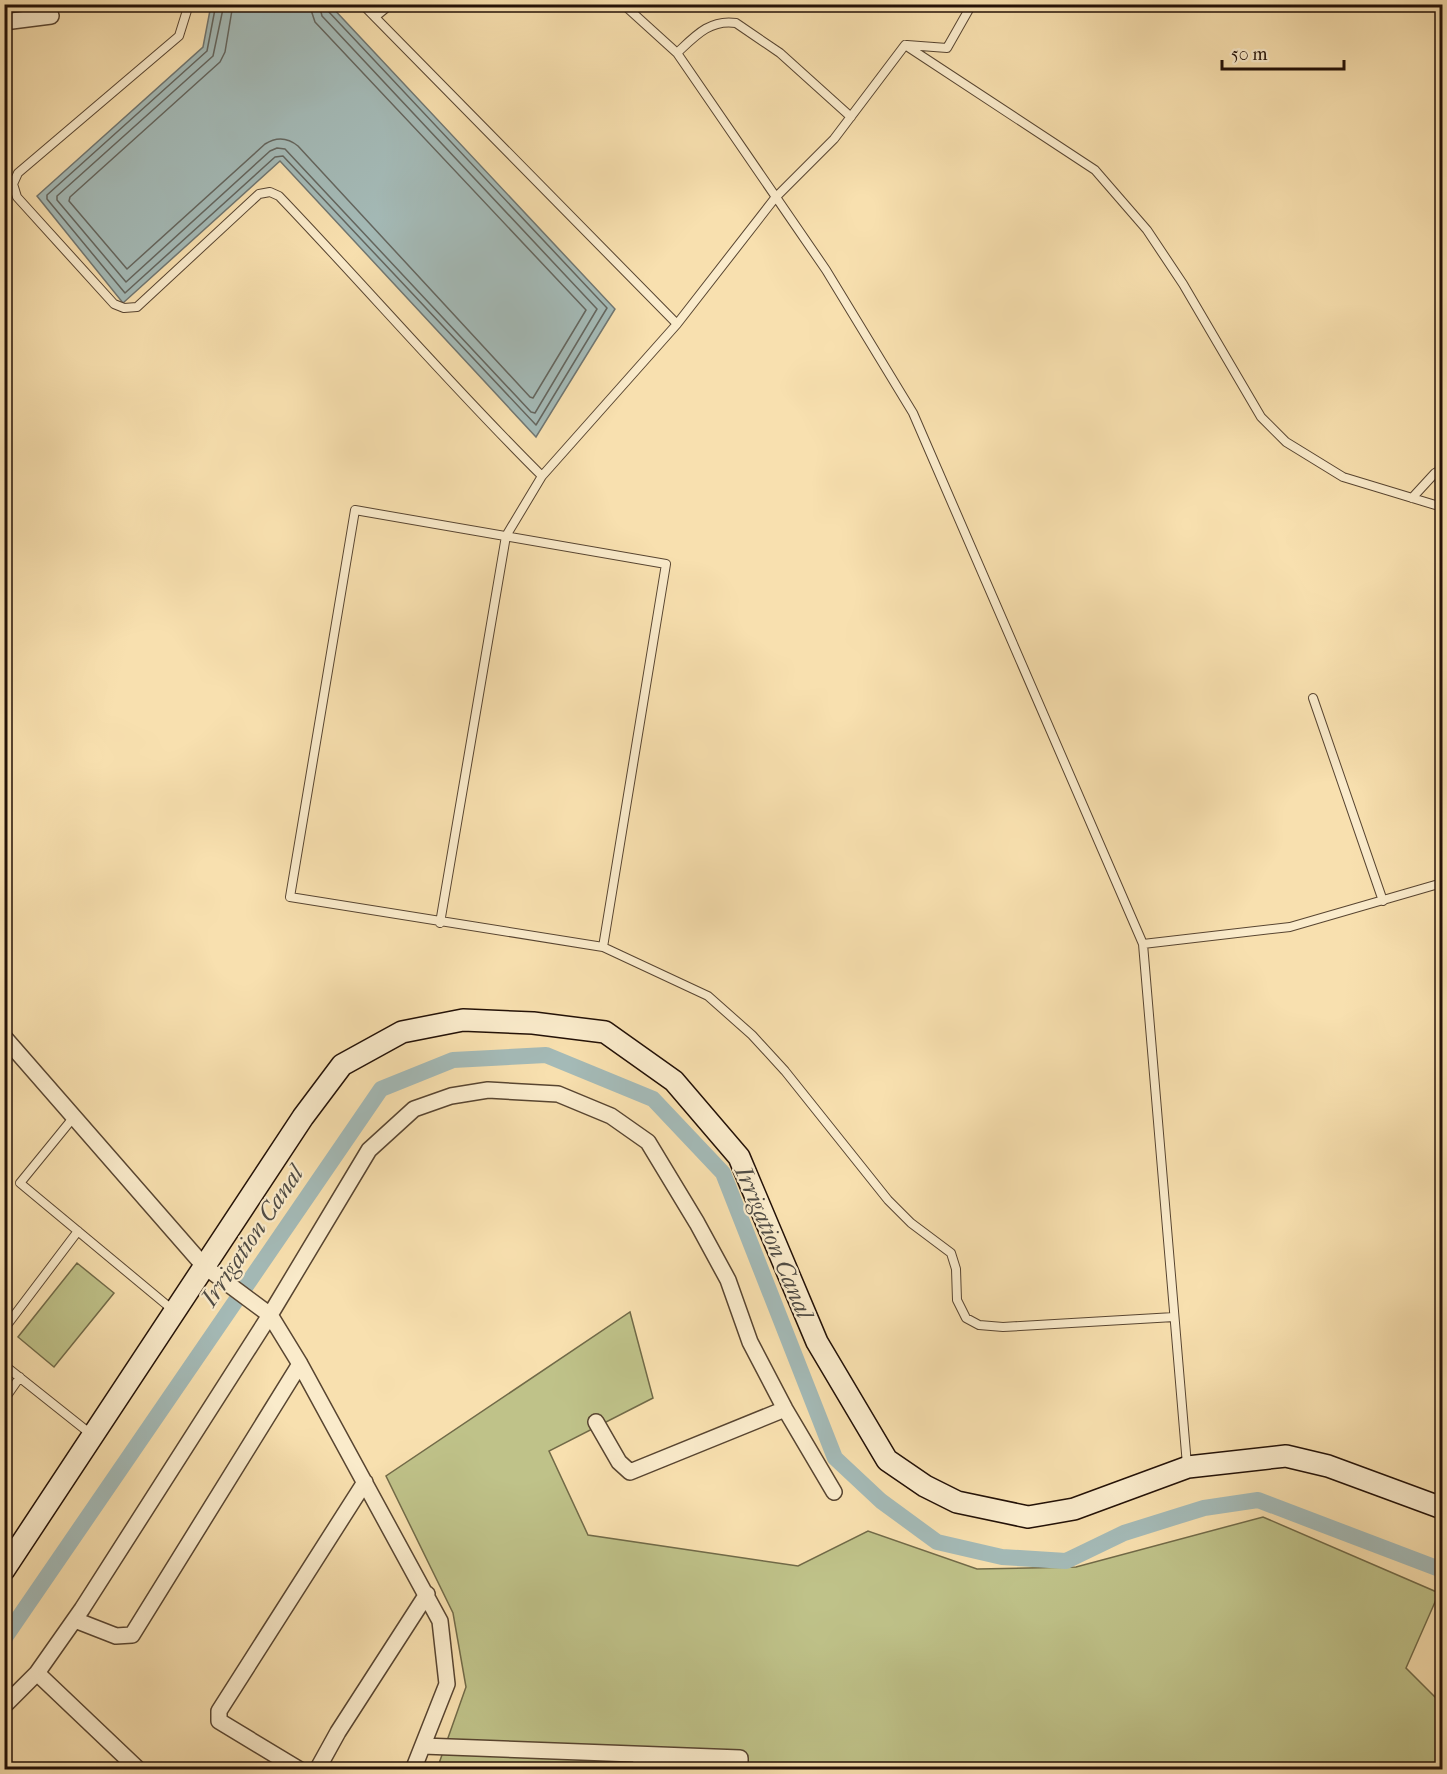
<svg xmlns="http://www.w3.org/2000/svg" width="1447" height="1774" font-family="'IM FELL French Canon',serif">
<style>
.green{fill:#bfc289;stroke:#716a48;stroke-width:1.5}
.water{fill:#a4bab7;stroke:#707671;stroke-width:1.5}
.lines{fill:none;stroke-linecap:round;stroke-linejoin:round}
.shore{stroke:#64665f;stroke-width:1.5}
.canal{stroke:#a4bab7;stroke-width:16}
.lane-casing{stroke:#584531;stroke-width:10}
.street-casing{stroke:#584531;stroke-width:18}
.secondary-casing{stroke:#231107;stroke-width:24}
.lane{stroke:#faebcb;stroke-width:8}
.street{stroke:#faebcb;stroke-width:15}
.secondary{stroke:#faebcb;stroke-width:21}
.labels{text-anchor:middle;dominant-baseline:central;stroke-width:4.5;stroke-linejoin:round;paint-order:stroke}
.water-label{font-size:24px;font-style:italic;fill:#504c45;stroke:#faebcb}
</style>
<rect width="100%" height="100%" fill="#f8e0af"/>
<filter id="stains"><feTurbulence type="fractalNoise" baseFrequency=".00333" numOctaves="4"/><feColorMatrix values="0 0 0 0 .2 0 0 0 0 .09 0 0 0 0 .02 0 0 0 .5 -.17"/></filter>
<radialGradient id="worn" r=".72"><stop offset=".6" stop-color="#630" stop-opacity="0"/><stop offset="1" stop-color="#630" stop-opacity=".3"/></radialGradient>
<path class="green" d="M77,1263l37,30 -60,74 -36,-30z
M630,1312l23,86 -104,53 39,84 210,31 70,-35 109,38 99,-2 187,-50 176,76 -33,75 36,36v65h-1005l29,-82 -13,-74 -67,-137z"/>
<path class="water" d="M211,5h119l285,304 -79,128 -256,-276 -157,142 -86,-107 166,-149z"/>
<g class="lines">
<path class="shore" d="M216,4l-9,47 -160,144v4l78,94 150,-136 8,-1 253,269 71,-117 -279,-297 -2,-7
M224,4l-11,52 -156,140v4l69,82 144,-131 7,-3 8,1 246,263 4,1 62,-104 -275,-293 -3,-12
M233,4l-8,48 -5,10 -150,135 -1,4 58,68 138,-125c11,-7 22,-7 33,2l232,251 3,1 53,-88 -271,-288 -6,-18"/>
<path class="canal" d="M4,1639l377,-550 72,-29 93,-5 107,44 70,74 112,285 46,43 56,41 65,15 64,4 58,-28 80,-25 54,-8 184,70"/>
<defs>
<path id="lane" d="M189,4l-10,32 -161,137 -5,11 4,13 97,107 10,4 13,-1 122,-113 11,-2 9,4c89,93 172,190 263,280
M362,4l315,320
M623,4l54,49 149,217 87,143 230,531 44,521
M375,17l16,-13
M905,45l190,125 52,60 36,54 78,133 25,25 57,35 99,30
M907,45l40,3 25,-44
M677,53c18,-17 33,-34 59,-30l44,30 71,64
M1412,498l23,-25 7,-4
M355,510l311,54 -63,383 -313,-50z
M1313,698l70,203
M440,923l66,-387 36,-60 135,-152 98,-126 59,-59 71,-94
M1143,944l147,-17 152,-44
M603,947l105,49 44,39 33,36 103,129 23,23 40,30 5,16 1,31 9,18 13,7 24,2 171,-10
M73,1118l-53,65 154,128
M4,1329l74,-98
M4,1365l88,70
M4,1400l16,-23"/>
<path id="street" d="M4,22l47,-6 -4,-12
M4,1037l200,229 66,49 30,49 140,257 7,63 -34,86
M596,1422l23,40 11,10 155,-63
M75,1620l41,16 16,-1 168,-271
M37,1673l102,97
M4,1706l33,-33 45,-64 188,-294 99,-165 45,-41 37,-13 37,-6 70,4 53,22 37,26 49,81 31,57 22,62 35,67 49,83
M423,1746l317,12v12
M300,1770l-81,-49v-10l146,-229
M317,1770l21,-38 89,-138
M638,1770l6,-15"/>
<path id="secondary" d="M4,1570l299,-453 39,-52 60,-33 61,-12 70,3 72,9 69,49 65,76 78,185 70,118 38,26 32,16 71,15 46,-8 114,-42 98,-11 42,10 114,42"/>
</defs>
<use href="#lane" class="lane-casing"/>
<use href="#street" class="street-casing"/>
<use href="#secondary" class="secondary-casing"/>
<use href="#lane" class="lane"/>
<use href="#street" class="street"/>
<use href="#secondary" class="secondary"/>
</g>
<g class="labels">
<g class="water-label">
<text transform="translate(252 1236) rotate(-56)">Irrigation Canal</text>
<text transform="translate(774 1242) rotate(67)">Irrigation Canal</text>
</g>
</g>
<rect width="1447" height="1774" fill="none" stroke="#f8e0af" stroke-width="24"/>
<rect x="6" y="6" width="1435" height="1762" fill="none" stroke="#231107" stroke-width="3"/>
<rect x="12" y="12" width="1423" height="1750" fill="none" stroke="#231107" stroke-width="1.5"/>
<path d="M1222 60v9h122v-9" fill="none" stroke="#231107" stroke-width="3"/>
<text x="1231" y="60" font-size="18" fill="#231107" stroke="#faebcb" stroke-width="4.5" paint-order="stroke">50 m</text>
<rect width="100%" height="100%" filter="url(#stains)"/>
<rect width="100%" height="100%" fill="url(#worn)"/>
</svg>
